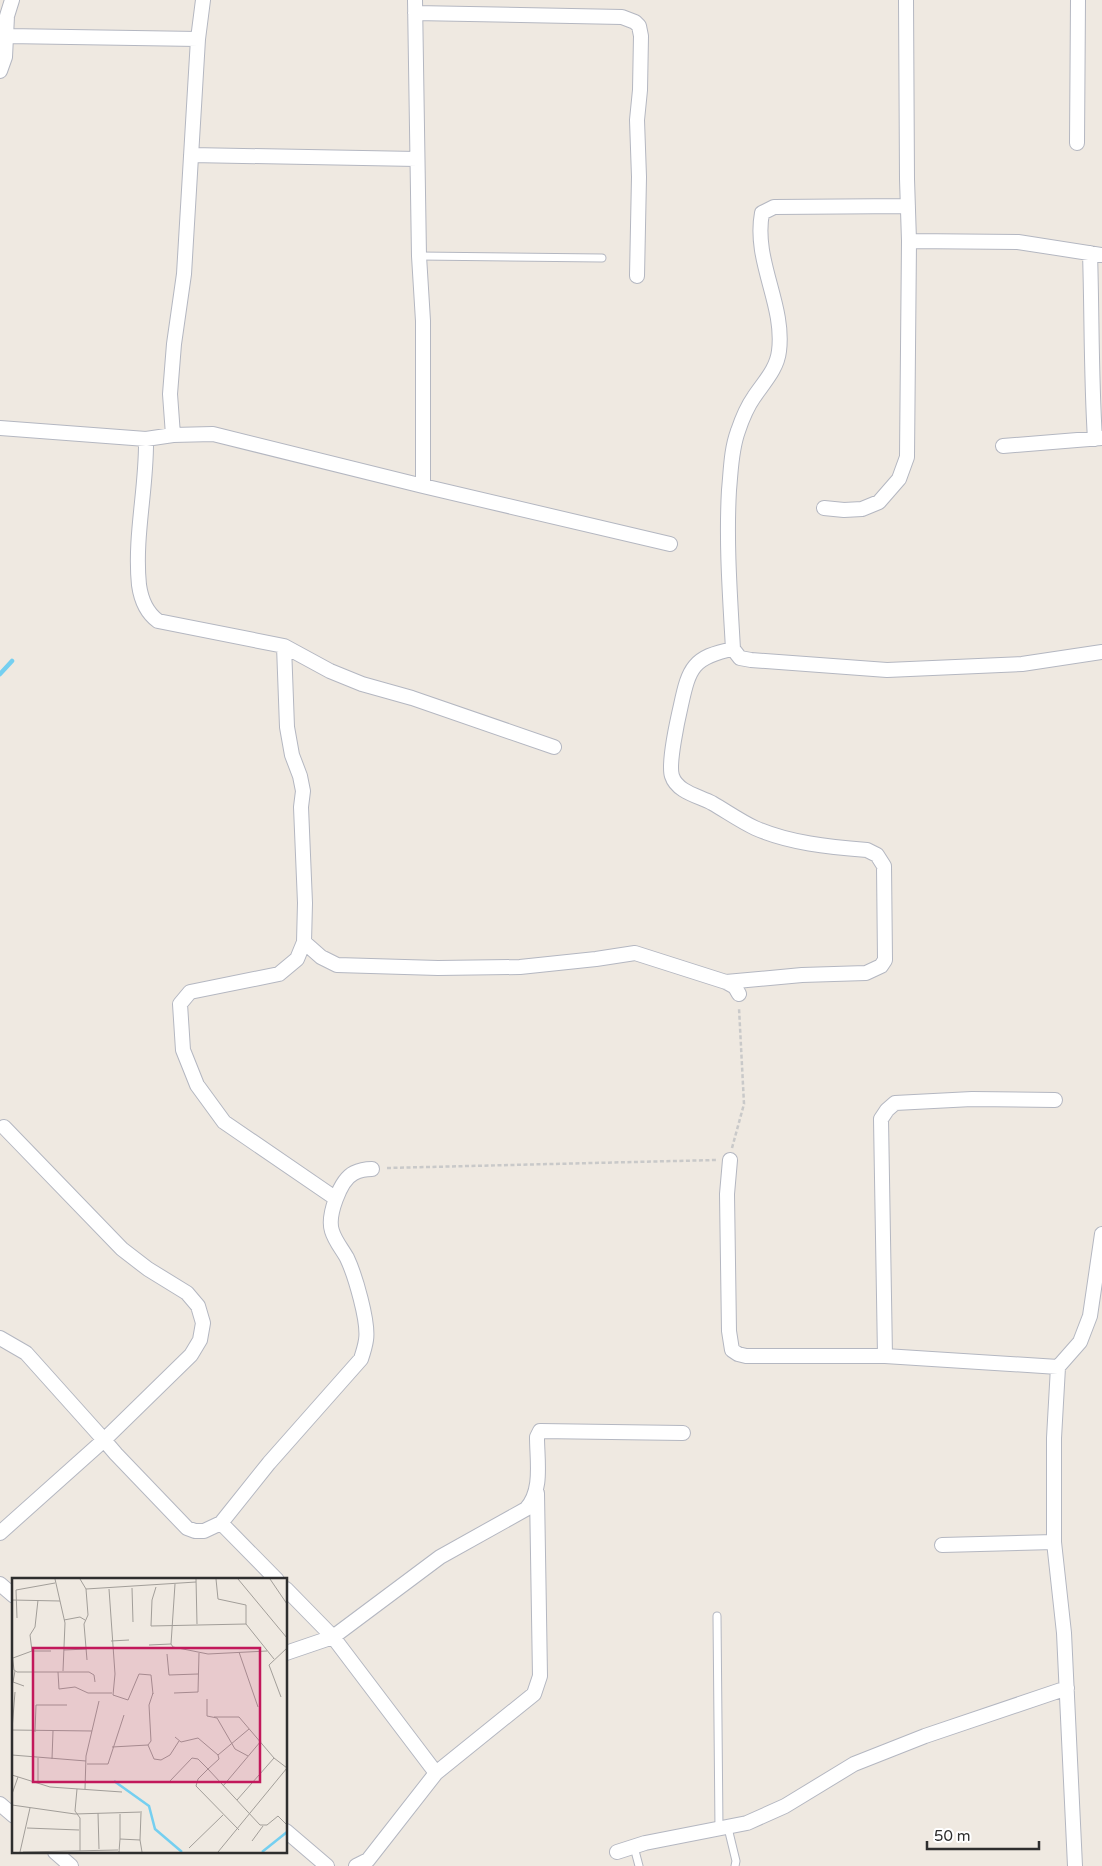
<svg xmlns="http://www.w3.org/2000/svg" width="1102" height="1866" font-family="'Varela Round',sans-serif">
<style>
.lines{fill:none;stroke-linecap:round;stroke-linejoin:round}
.stream{stroke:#75cff0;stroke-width:4.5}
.service-casing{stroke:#b4b7c1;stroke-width:9}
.minor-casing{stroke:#b4b7c1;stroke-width:16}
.path{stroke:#c9c9c9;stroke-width:2.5;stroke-dasharray:4 2.5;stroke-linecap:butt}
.service{stroke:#fff;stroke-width:7}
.minor{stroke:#fff;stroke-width:14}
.inset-river{fill:none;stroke:#75cff0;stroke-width:2.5}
.inset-road{fill:none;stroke:#a29e99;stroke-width:1}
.view{fill:#c2185b;fill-opacity:0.15;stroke:#c2185b;stroke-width:2.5}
.inset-edge{fill:none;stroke:#2e2e2e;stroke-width:2.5}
</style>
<rect width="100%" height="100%" fill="#efe9e1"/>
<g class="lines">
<path class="stream" d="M0,674l12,-13"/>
<defs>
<path id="service" d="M419,256l183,2
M717,1616l2,213
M728,1828l8,33 -1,5
M634,1847l5,19"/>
<path id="minor" d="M415,0l4,256 4,65v165
M415,13l207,4 13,5 4,4 2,10 -1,54 -3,30 2,57 -2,99
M7,36l191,3
M0,71l5,-14 2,-41 5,-16
M1077,143l1,-143
M191,155l226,4
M908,206l-134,1 -12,6c-9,48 23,91 17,138 -2,18 -15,31 -25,46 -7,10 -12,22 -16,34 -7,19 -7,39 -9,59 -3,53 1,106 4,159l7,9 11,2 136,10 135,-6 80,-12
M909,241l109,1 84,13
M1090,253c2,62 1,124 5,186
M0,428l146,11 27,-4 40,-1 210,52 247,58
M173,435l-3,-41 4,-50 10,-70 14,-235 5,-39
M146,439c1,48 -12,97 -7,146 2,14 8,28 19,36l126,25 46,25 32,13 50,14 142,49
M1003,446l99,-8
M824,508l20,2 18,-1 17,-7 20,-23 8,-22 2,-216 -2,-62 -1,-179
M284,646l3,81 5,28 8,21 3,15 -2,16 4,96 -1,39 -7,17 -18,15 -89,18 -10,12 3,46 14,35 27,37 111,76
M304,942l17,15 16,8 101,3 82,-1 76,-8 39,-6 91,29 9,5 4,7
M726,982l76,-7 64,-2 15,-7 4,-6 -1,-94 -7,-11 -10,-5c-38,-3 -78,-7 -112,-22 -15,-7 -29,-17 -43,-25 -13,-7 -35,-11 -40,-27 -4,-12 6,-58 9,-71 8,-37 12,-48 52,-56
M730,1160l-3,34 2,137 3,19 6,4 8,2h139l173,11
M0,1338l26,15 78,87 87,-85 9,-15 3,-17 -5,-17 -11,-13 -39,-24 -26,-20 -118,-122
M885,1356l-4,-237 6,-9 8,-7 77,-4 83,1
M221,1523l56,57
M0,1533l104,-93 12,14 71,74 8,3h9l17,-8 48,-60 92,-104c2,-6 4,-12 5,-19 3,-18 -11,-65 -19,-82 -5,-9 -12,-17 -15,-27 -5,-15 8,-51 22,-58 6,-3 12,-4 18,-4
M942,1545l112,-3
M0,1584l14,12
M286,1589l47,48 103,136
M286,1653l47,-16 107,-80 86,-48c17,-18 11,-48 11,-72l3,-6 143,2
M0,1804l14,12
M286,1831l41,35
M55,1852l16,14
M617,1852l28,-9 102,-20 38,-17 69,-42 71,-28 142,-48
M356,1866l12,-6 68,-87 98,-79 6,-18 -3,-183
M1075,1866l-11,-233 -10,-91v-104l4,-71 22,-25 10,-26 12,-82"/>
</defs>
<use href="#service" class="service-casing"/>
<use href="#minor" class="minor-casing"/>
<path class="path" d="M732,1148l12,-44 -5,-96
M387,1168l329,-8"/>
<use href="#service" class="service"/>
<use href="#minor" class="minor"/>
</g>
<g transform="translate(12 1578)">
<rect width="275" height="275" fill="#efe9e1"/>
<path class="inset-river" d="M102,203l35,25 6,23 27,23M250,274l25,-20"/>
<path class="inset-road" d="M43,1l10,44 -2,48M68,1l6,10 110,-7M184,1l1,45M204,1l2,20 28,6v19M226,1l49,59M258,1l17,25M163,6l-4,60 2,3 35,7 59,-3M144,9l-4,13 -1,26 95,-2 28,35M120,10l1,34M74,11l2,26 -4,9 3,36M97,11l6,85 -2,21 15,5 11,-26 12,1 2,19M0,22l48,1M5,40l-1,-28 39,-7M52,42l16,-3 5,3M99,63l18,-1M137,67l22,-1M52,72l23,-1M20,73h19M227,74l19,55M0,75l2,17 3,2h72l5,3 1,7M155,76l2,21 29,-1M1,80l19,-7 -2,-16 5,-8 3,-27M3,93l-2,11 11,4M46,94l1,17 16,-2 13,6h24M162,115l24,-1 1,-39M269,119l-12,-32 18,-17M195,121v17l10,2 18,31 13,7M202,139h25l35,41 13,10M237,151l-31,26 1,4 -11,10 52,56h7l11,-9 9,9M0,152l80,1M0,152l3,-38M23,154l1,-27h31M163,159l6,5 17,-4 20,17M136,167l3,-4 -2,-36 4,-12M100,169l36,-2 6,14 7,1 9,-5 9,-14M0,177l74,6M40,181l1,-28M75,186h21l16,-49M0,197l38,12 72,5M26,203v-23M158,203l22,-23 6,1 10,10 -10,10 -2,7 43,44M211,208l38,-45M65,211l-2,22 5,7v33M73,211l1,-33 13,-55M0,216l6,-17M225,222l37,-42M0,227l63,9 67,-2M86,235l1,36M108,236v25M15,250l52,2M128,262l1,-27M240,263l11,-15M177,270l34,-33M8,274l10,-44M11,274l95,-2M107,274l1,-13 20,1 2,12M206,274l69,-84"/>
<path class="view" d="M21,70h227v134h-227z"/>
<rect width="275" height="275" class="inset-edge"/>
</g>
<path d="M927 1841v8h112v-8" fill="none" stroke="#2e2e2e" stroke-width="2.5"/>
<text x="934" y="1841" font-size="15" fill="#2e2e2e" stroke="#ffffff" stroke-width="4" paint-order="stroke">50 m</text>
</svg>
